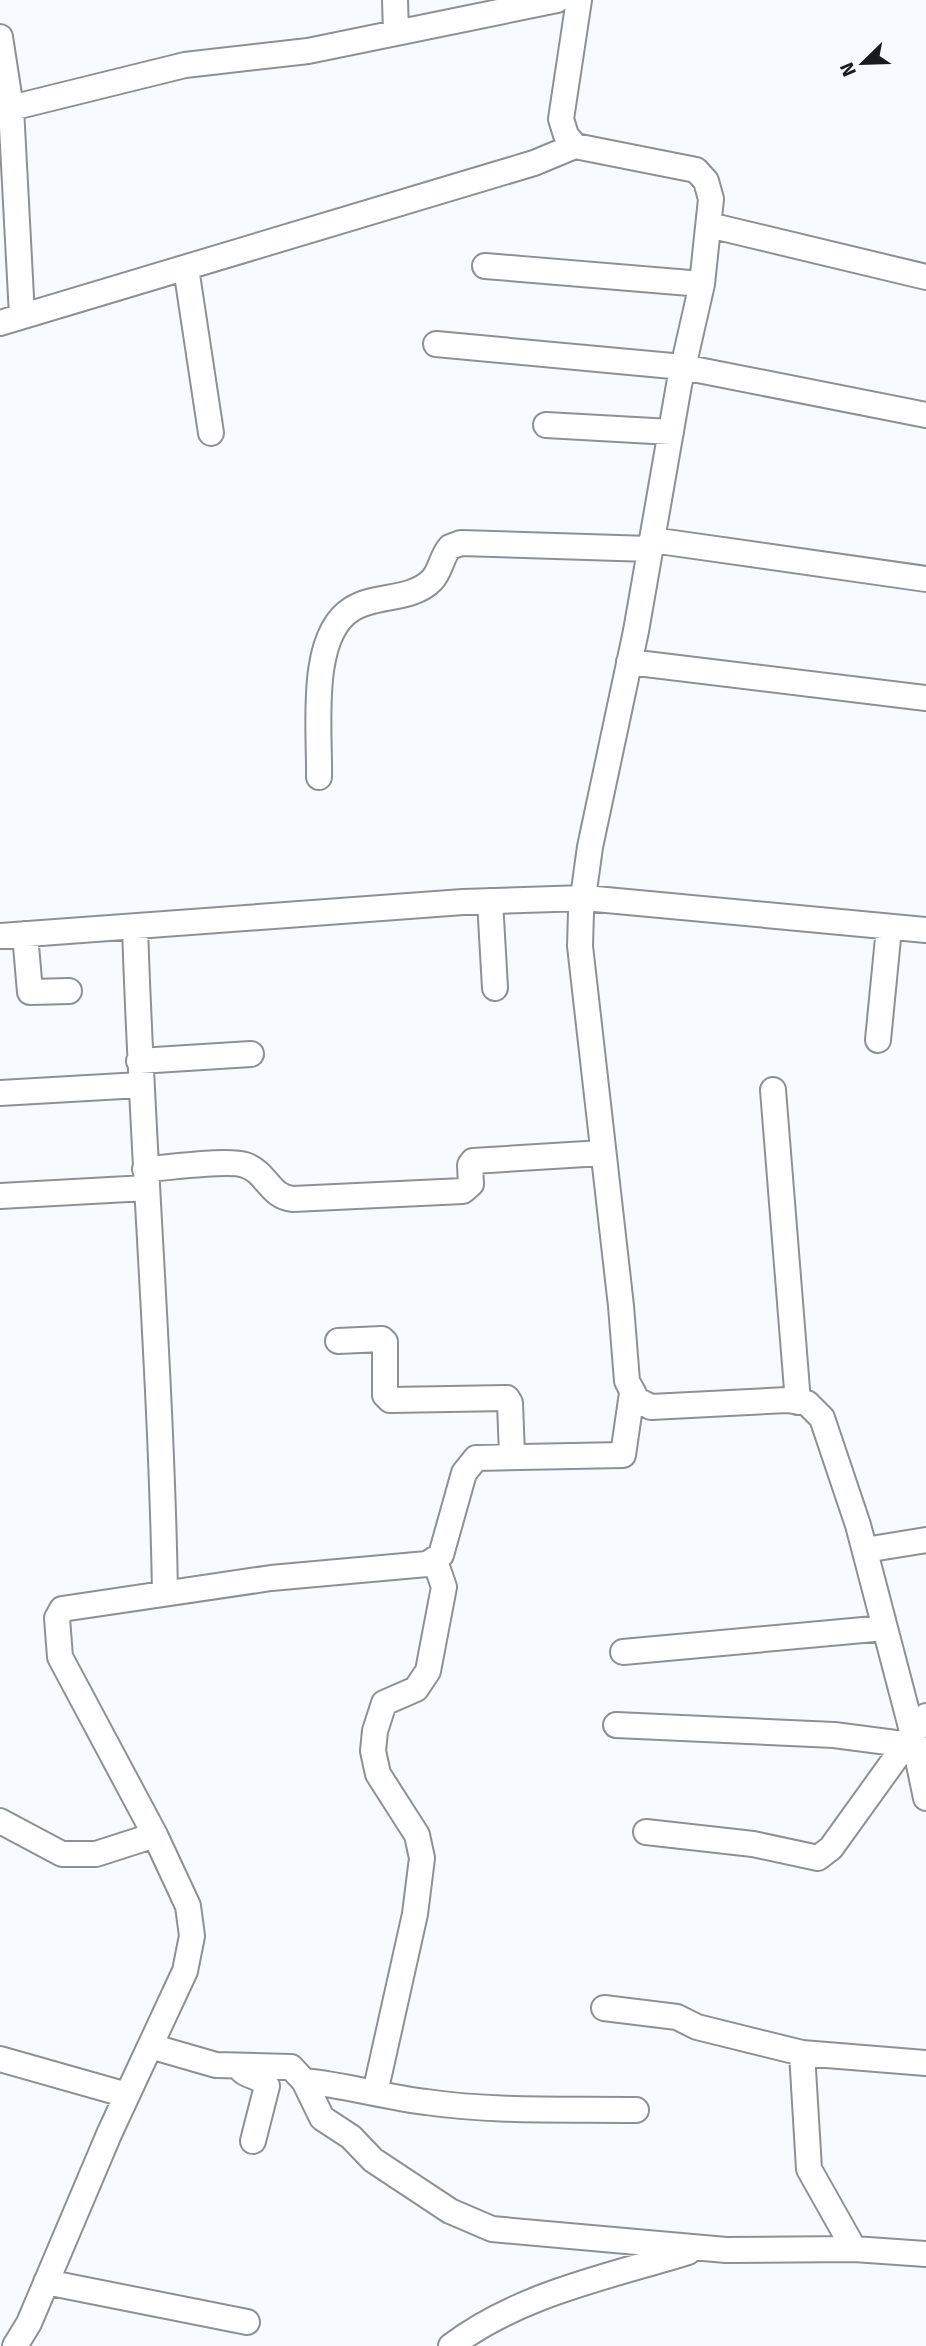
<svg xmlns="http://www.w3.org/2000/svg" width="926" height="2346" font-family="Signika,sans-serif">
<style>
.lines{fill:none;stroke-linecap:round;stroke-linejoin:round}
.minor-casing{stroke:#8d9095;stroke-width:28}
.minor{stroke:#fff;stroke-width:24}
</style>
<rect width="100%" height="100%" fill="#f7fafe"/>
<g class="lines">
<defs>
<path id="minor" d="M395,0l1,33
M579,0l-18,119 5,16 9,11 121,24 10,11 5,18 -9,85 -23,101 -43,246 -46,216 -9,65 -1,34 41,360 6,75 10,19 14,7 136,-7 20,3 15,15 36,107 54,206 14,67
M0,37l11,71 11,208
M11,108l174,-43 123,-14 249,-51
M709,225l217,52
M485,266l217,18
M186,268l25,165
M0,323l534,-160 41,-17
M436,344l247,23 243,48
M546,425l125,7
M652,540l274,39
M629,662l297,36
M319,777c1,-47 -11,-141 33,-168 23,-15 60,-8 80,-29 9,-9 9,-23 18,-33l11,-4 189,6
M490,901l5,87
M135,927c7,222 26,443 30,665
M25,934l5,58 39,-1
M0,936l463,-34 122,-4 341,32
M878,1040l11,-112
M139,1061l112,-7
M773,1090l25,312
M0,1093l140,-8
M145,1169c23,-1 82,-10 100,-4 22,7 24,32 48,34l170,-8 8,-7 -1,-19 3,-4 129,-8
M0,1196l146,-8
M338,1341l44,-2 3,3v53l5,5 117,-2 3,5 2,52
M865,1550l61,-10
M623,1652l262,-24
M616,1725l218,10 69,9
M0,1821l62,33h34l59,-19
M646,1832l107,12 65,14 13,-10 95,-132
M604,2008l73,9 20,10 105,26 124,10
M150,2046l66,19 75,2 13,14 18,37 29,19 22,23 77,51 42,18 234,21 128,-1 72,5
M802,2053l7,116 45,80
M0,2059l127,36
M239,2067c7,11 22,8 28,19l-14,55
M304,2081c41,4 81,16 122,21 69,10 141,7 210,8
M375,2093l40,-179 7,-56 -5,-23 -39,-61 -5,-23 2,-20 9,-28 32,-14 12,-18 16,-84 -9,-26
M46,2282l201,40
M15,2346l14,-23 81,-191 75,-161 7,-35 -4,-30 -33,-71 -95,-178 -3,-39 5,-9 209,-31 156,-14 14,-9 23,-82 12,-15 147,-3 9,-62
M451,2346c69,-52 156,-69 237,-94"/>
</defs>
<use href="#minor" class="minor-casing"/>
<use href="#minor" class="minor"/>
</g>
<g transform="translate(863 63) rotate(247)" stroke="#f7fafe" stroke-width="5" paint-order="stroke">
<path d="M0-5L12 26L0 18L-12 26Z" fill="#191b1d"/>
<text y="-10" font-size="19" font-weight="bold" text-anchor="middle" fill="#191b1d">N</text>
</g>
</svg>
